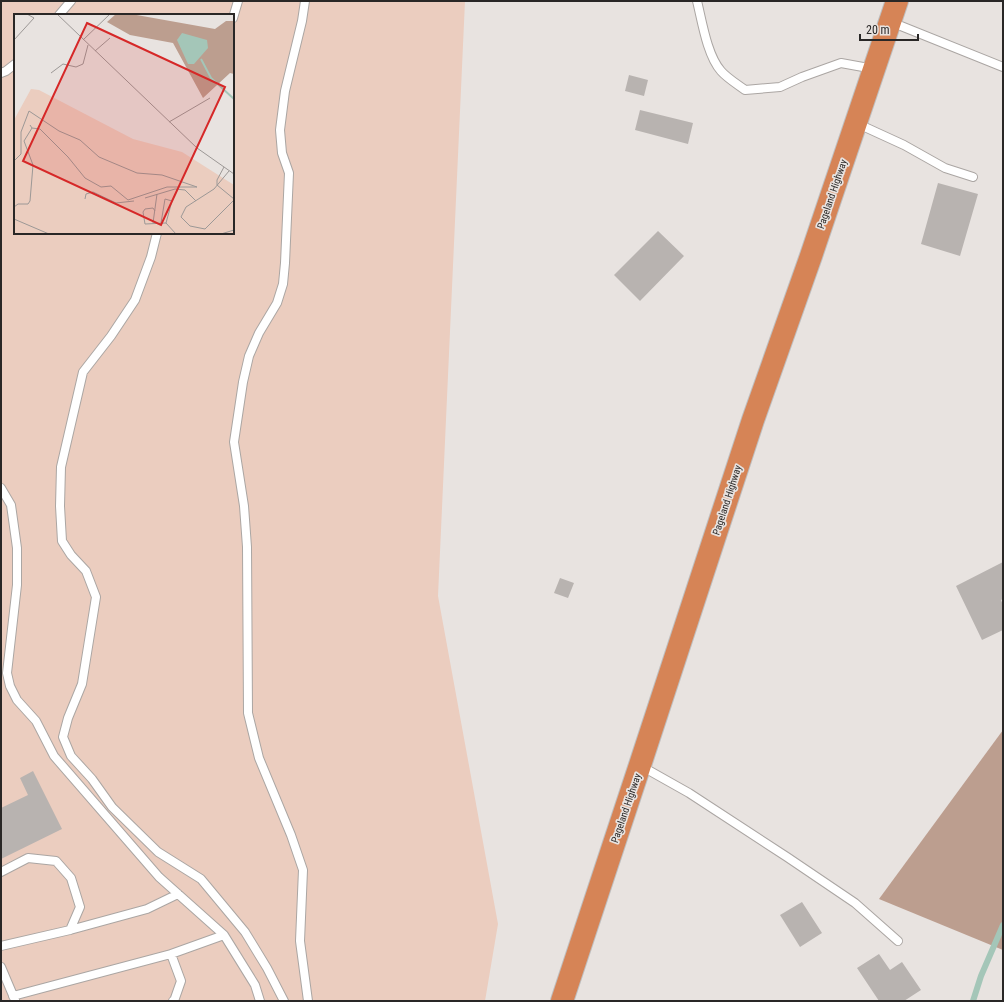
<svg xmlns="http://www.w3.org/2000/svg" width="1004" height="1002" font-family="'Roboto Condensed',sans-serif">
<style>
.green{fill:#ebcdbf;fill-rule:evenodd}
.forest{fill:#bc9e8f}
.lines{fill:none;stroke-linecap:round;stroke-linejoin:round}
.stream{stroke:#a4c6b8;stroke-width:6}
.building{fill:#b8b3b0}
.service-casing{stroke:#aba6a3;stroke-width:10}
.trunk-casing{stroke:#bfbebe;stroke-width:24}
.service{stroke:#fff;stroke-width:8}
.trunk{stroke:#d68456;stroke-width:22}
.labels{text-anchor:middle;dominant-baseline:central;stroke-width:3.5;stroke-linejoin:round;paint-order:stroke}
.street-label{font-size:10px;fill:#292726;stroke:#e8e3e0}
.inset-river{fill:none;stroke:#a4c6b8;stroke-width:2}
.inset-road{fill:none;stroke:#9c9896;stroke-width:1}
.view{fill:#d62828;fill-opacity:0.15;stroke:#d62828;stroke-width:2}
.inset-edge{fill:none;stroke:#292726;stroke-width:2}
</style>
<rect width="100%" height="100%" fill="#e8e3e0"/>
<path class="green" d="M1,1h464l-27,595 60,328 -13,77h-484zM15,15h218v218h-218z"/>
<path class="forest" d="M1003,730v220l-124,-51z"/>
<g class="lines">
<path class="stream" d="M973,1001l8,-25 22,-51"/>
</g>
<path class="building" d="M629,75l19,5 -4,16 -19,-5z
M640,110l53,13 -5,21 -53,-14z
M938,183l40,11 -18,62 -39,-12z
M658,231l26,25 -44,45 -26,-26z
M1003,562v37l-2,1 2,5v25l-21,10 -26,-54z
M560,578l14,5 -6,15 -14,-5z
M33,771l29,58 -61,30v-51l27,-13 -8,-17z
M802,902l20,31 -22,14 -20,-32z
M879,954l11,16 12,-8 19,28 -17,11h-25l-22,-33z"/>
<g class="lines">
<defs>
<path id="service" d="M305,1l-3,20 -17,70 -5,39 2,23 7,20 -4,90 -2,21 -6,19 -18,30 -10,23 -6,26 -9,60 10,64 3,41 1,166 11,45 32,77 12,35 -3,71 8,60
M697,1c5,20 10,54 24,70 6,7 16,13 24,19l35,-3 22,-10 39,-14 33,6
M59,15l12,-14
M233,18l5,-17
M891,22l112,45
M1,73l5,-2 9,-7
M856,123l48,22 41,23 28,9
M157,233l-6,24 -16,43 -24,36 -28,36 -22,95 -1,39 2,35 9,14 15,16 10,26 -14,87 -14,34 -5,19 8,19 21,23 20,28 46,45 43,27 44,53 22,36 17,33
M1,488l10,17 6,43v37l-10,88 3,13 7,14 19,21 18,35 105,121 65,58 31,50 5,16
M641,766l48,27 98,64 68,46 43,38
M1,872l27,-14 28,3 15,17 9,29 -10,23
M1,946l69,-16 77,-21 31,-15
M171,954l53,-19
M1,967l14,33
M13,996l158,-42 10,27 -7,20h-1"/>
<path id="trunk" d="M562,1001l78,-236 113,-345 58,-164 86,-255"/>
</defs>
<use href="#service" class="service-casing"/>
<use href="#trunk" class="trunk-casing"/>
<use href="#service" class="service"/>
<use href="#trunk" class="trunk"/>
</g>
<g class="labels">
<g class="street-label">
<text transform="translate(832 194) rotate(-71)">Pageland Highway</text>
<text transform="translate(727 500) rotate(-72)">Pageland Highway</text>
<text transform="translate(626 808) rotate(-71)">Pageland Highway</text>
</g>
</g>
<g transform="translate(14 14)">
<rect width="220" height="220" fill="#e8e3e0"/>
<path d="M17,75l8,1 94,49 49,13 52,33v49h-220v-114z" fill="#ebcdbf"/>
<path d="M102,0h15l84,15 11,-8h8v53l-4,-1 -27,25 -30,-55 -43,-8 -23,-13z" fill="#bc9e8f"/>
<path d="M168,19l25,7 1,8 -14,16h-6l-11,-24z" fill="#a4c6b8"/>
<path class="inset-river" d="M187,45l10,19 23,21"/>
<path class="inset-road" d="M43,0l140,134 37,26M0,26l20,-22 -7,-4M69,26l27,-26M81,37l15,-13M37,59l12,-9 13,3 7,-3 5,-19M155,108l41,-24M0,147l7,-7v-22l8,-21 30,20 21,9 19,17 38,16 25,2 35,12h-30l-39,13 -17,-14 -10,1 -16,-9 -17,-21 -28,-28 -8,-1 -2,-3M215,157l-15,18 -28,18 -5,10 9,9 15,3 29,-29M203,171l17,14M203,171v-5l7,-13M131,184l30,-9 10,1 11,11M71,185l1,-5 7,-2 23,11 18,-2M0,193l4,-3h10l2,-3 3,-36 -9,-24 8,-13M141,197l-2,-3 -8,1 -2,3 2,12 21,-1 10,11M0,205l35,15M139,209l4,-29M147,209l4,-24 7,2 -6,22M207,220l13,-4"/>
<path class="view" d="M73,9l138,64 -64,138 -138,-64z"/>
<rect width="220" height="220" class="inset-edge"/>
</g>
<rect width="1004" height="1002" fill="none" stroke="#292726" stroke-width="4"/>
<path d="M860 34v6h58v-6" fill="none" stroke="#292726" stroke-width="2"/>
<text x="866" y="34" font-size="12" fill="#292726" stroke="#e8e3e0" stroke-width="3" paint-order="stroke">20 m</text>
</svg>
